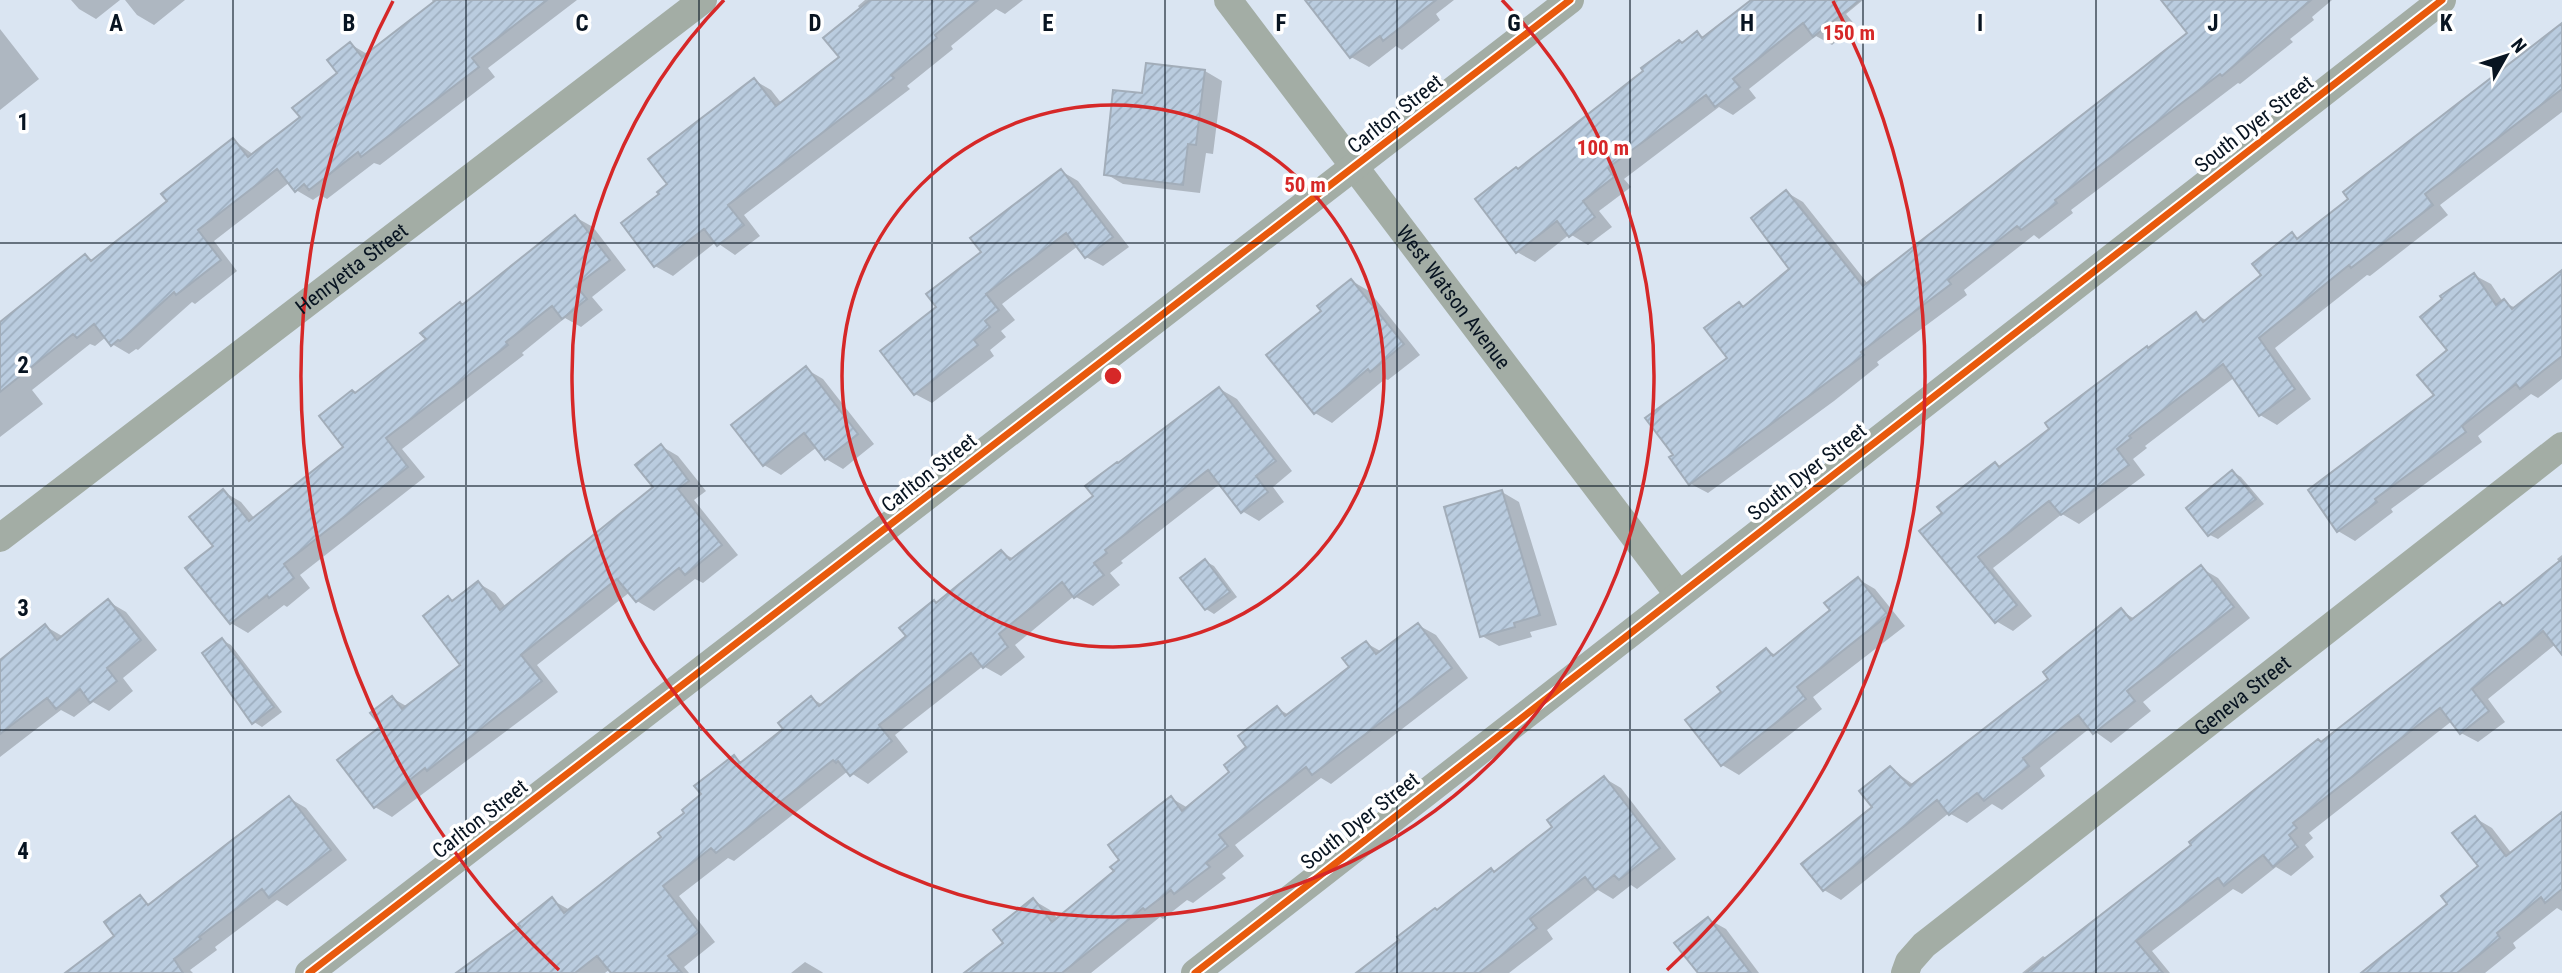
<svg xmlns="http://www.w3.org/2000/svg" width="2562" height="973" font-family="'Roboto Condensed',sans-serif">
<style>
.shadow{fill:#0003}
.building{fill:url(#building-hatch);stroke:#a2adb9;stroke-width:2}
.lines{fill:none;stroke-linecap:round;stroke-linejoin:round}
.minor{stroke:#a3ada5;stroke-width:28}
.cycleway-casing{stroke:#fff;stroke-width:11}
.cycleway{stroke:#e8590c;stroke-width:7}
.grid{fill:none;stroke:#081421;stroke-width:2;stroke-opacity:0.55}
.ring{fill:none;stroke:#d62828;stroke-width:3.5}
.labels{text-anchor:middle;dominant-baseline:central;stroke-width:7;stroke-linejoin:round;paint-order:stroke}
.street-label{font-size:21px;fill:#081421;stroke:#fff}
.grid-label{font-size:23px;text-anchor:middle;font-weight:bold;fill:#081421;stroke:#fff;stroke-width:7;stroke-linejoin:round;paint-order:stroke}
.centre{fill:#d62828;stroke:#fff;stroke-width:3.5}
.ring-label{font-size:21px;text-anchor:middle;font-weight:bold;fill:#d62828;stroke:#fff;stroke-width:7;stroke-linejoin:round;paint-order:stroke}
</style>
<defs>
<pattern id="building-hatch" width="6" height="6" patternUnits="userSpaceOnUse" patternTransform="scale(1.75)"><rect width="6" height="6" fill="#baccdf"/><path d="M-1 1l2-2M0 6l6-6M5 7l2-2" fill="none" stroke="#9eaebf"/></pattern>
</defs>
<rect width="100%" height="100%" fill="#dae5f2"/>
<path class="shadow" d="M71,0h49l-24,19 -17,-10z
M125,0h60l-31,25 -17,-10z
M432,0h145l-89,68 7,9 -115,88 -6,-2 -47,36 -7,-4 -7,5 -17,-10 -6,-8 -76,59 23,30 -42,33 -3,-2 -54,48 -2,-1 -7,5 -17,-10 -6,-7 -11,9 -5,-2 -58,46 11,14 -43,33v-113l85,-68 9,5 76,-59 63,-62 21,15 48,-38 37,-44 11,-29 17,10 67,-50z
M865,0h158l-18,14 -9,-5 -45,37 2,3 -46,37 3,3 -166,126 16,21 -25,19 -19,-13 -43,34 -18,-10 6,-72 93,-114 17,10 11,14 59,-47 20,-47 -3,-4z
M1307,0h147l-18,14 4,6 -38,30 -6,-4 -27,21 -18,-10z
M1754,0h109l-17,14 10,12 -24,19 -16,-9 -67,53 7,9 -23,17 -14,-8 -95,72 7,8 -32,24 13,16 -24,18 -18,-11 -35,28 -18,-10 2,-82 178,-137 8,5z
M2163,0h169l-20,17 2,3 -24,19 3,3 -53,42 -2,-1 -96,73 -71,54 2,3 -34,26 -5,-4 -70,55 3,5 -90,67 2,3 -45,36 -126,92 -17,-9 38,-125 11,-55 5,3 47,-37 -6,-78 17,10 65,82 322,-251z
M2562,26v86l-122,93 8,10 -78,61 -3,-1 -92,73 36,51 -34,26 -17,-10 -25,-38 -90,69 2,2 -14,11 12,16 -66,49 -17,-10 -69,54 39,48 -19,15 -17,-10 -52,-108 52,-49 5,3 195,-153 11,7 57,-46 28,-41 7,5z
M0,29l39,50 -39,31z
M1147,65l58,6 17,10 -9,73 -7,-1 -6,40 -77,-9 -17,-10 38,-79z
M1061,171l17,10 51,66 -26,19 -17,-9 -8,-11 -76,58 13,16 -14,11 5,6 -16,13 4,6 -62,47 -17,-9 24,-86 45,-56z
M575,217l18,10 33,43 -34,27 11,13 -22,17 -16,-9 -43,35 2,2 -122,94 23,28 -125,98 10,13 -23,19 -3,-2 -36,28 -17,-10 -16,-77 9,-54 17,10 14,17 90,-72 12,-53 71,-54 35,-34z
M2562,272v107l-24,19 -7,-4 -53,42 4,6 -91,67 2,3 -38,29 -17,-10 98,-135 38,-121 17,9 12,18 13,6z
M1352,281l17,10 51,64 -32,25 -3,-1 -53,44 -17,-10 8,-102z
M806,369l17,10 51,65 -31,25 -17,-10 -9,-12 -36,28 -17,-10z
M1220,389l17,10 55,72 -19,16 11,15 -25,19 -17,-10 -21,-28 -100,78 2,2 -13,10 10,12 -27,21 -19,-10 -59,49 10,12 -24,19 -18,-10 -88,69 13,17 -40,32 -20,-13 -114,90 -6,-3 -49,38 36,46 -31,25 5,6h-73l-6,-4 -5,4h-146l63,-47 30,-26 18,10 94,-72 70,-81 9,6 43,-33 25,-32 12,7 86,-68 29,-33 63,-52 13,7 81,-62 24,-32z
M661,446l17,10 28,35 -12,9 44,55 -35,28 -8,-4 -41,32 -17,-10 -7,-9 -93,73 21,27 -166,125 -17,-10 8,-80 9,-29 16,9 54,-42 -14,-67 6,4 24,-19 17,10 11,14 149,-120z
M2233,472l8,5 23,27 -46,35 -8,-4z
M1502,492l17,10 38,123 -27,7 2,5 -33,9 -17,-10z
M2562,555v91l-5,-3 -69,56 17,23 -27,20 -17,-9 -9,-12 -143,112 4,5 -8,7 9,12 -23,19 -15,-9 -34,27 -9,-5 -81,62 18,22h-148l21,-17 3,2 454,-354 5,3 55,-44 -3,-4z
M1205,561l9,5 23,31 -23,17 -8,-5z
M2201,568l17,10 32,40 -107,84 8,9 -40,32 -21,-15 -50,40 5,8 -43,34 -10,-6 -25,19 -18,-10 -108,87 -17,-10 51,-83 15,-39 24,17 137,-106 70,-68 14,8z
M1858,579l17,10 30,37 -92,71 9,12 -83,66 -17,-10 2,-72 42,-43 10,5 57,-44z
M109,602l17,10 31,38 -34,28 10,13 -24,20 -16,-9 -19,15 -13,-7 -61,47v-95l45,-36 17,10z
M1418,625l18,10 32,43 -137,106 -10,-6 -86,67 9,11 -22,18 4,4 -33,25 -6,-3 -24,19 -3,-2 -69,56h-124l39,-30 27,-43 17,10 8,9 58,-47 5,-11 50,-63 17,10 44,-35 45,-65 12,7 63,-48 14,-24 16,9z
M222,640l9,5 51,67 -20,15 -8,-5z
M1604,778l17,10 55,71 -39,30 -6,-4 -18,14 -15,-9 -51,40 6,9 -44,34h-150l42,-33 -2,-3 92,-67 4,3 60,-45z
M289,798l17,10 41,52 -60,46 -10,-6 -62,47 2,3 -27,20 3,3h-125l49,-37 27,-34 6,3z
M2562,814v97l-5,-3 -44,35 3,5 -31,25h-124l88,-69 31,-38 -5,-48 17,10 20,26z
M1708,919l18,10 33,44h-59z
M805,962l17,10 1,1h-32z"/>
<path class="building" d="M436,0h111l-75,58 7,9 -118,90 -3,-5 -49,38 -5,-6 -9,8 -18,-23 -79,61 23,30 -45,35 -2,-3 -54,49 -2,-1 -7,6 -17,-22 -17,14 -4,-4 -73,58v-70l85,-68 6,7 76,-60 -6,-7 72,-56 15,19 52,-40 -8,-9 45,-35 -10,-13 23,-18 12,15z
M870,0h108l-43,35 2,3 -46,37 3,3 -166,127 16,20 -27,21 -13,-17 -50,38 -33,-44 38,-29 -2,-2 10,-8 -19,-25 106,-81 22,28 63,-49 -16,-19z
M1305,0h131l-53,41 -3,-5 -30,22z
M1751,0h109l-47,37 -10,-14 -70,56 7,8 -25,20 -9,-12 -98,73 6,9 -31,24 12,16 -26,20 -12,-16 -41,32 -41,-54 41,-32 2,2 125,-98 -2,-3 38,-28 3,3 15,-12 5,7z
M2161,0h150l-89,76 -2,-2 -96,73 -69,53 2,3 -36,27 -4,-4 -69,54 3,4 -90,68 3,3 -175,130 -20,-28 4,-2 -28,-37 82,-60 -23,-30 35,-26 4,5 46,-38 -38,-51 35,-28 77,96 324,-253z
M2562,23v66l-137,105 8,11 -82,63 -2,-3 -90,73 36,51 -36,27 -36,-52 -94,72 2,2 -14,11 12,16 -68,50 -12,-14 -71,56 39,48 -22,18 -76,-92 23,-18 -5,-6 58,-45 4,5 50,-38 -4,-6 102,-77 1,2 48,-36 7,10 58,-47 -9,-11 40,-32 5,7 51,-40 -5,-7z
M1146,63l59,7 -9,75 -8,-1 -5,41 -79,-10 9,-85 29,3z
M1061,169l52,68 -28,21 -19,-25 -80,61 13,16 -14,11 5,6 -16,13 4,5 -64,50 -34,-44 56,-44 -10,-13 55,-42 -11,-14z
M575,215l35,45 -34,26 11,13 -25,20 -10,-13 -46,36 2,3 -122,93 22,29 -124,97 10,14 -25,20 -2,-3 -37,29 -45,-56 28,-22 -24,-29 34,-28 26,32 94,-74 -24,-31 33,-26 3,3 71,-54 -6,-6 40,-31 2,3z
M2562,270v86l-42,33 -4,-5 -54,42 4,6 -91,67 2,3 -40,30 -29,-42 126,-95 -17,-20 30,-25 -27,-33 22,-18 -2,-3 34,-23 22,32 8,-6 8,10z
M1351,279l53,65 -34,28 -2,-3 -54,45 -48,-59 55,-44 -4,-5z
M806,366l52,68 -33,26 -21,-27 -41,33 -32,-41z
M1219,387l57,74 -20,15 12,16 -27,21 -33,-43 -103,80 2,3 -13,10 10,12 -30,23 -12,-16 -63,52 9,13 -25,21 -12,-15 -92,72 13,16 -42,35 -12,-15 -2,2 -3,-3 -117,93 -5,-5 -48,38 36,46 -31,24 14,17h-71l-14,-17 -22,17h-119l64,-47 -2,-2 34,-27 12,16 97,-76 -3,-4 26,-20 -2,-3 19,-16 -7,-8 40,-31 6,8 43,-34 -5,-6 33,-27 8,10 87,-70 -7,-8 35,-28 2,3 65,-53 9,10 83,-64 -8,-10 32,-24 1,1z
M661,444l28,37 -11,8 44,56 -37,30 -6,-7 -43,34 -19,-23 -96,76 21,26 -115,90 -2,-3 -51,40 -37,-48 44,-34 -11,-13 22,-17 10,13 58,-44 -37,-49 25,-20 4,5 26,-20 22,29 153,-123 -18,-22z
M2232,470l24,29 -48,37 -22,-28z
M1502,490l38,125 -26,8 1,4 -35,10 -36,-130z
M1205,559l25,33 -25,18 -25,-32z
M2562,559v96l-19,-24 -71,58 17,22 -29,23 -20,-26 -147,115 4,5 -8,7 9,12 -25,20 -10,-12 -39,31 -6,-8 -82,63 27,32h-137l165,-128 -2,-3 129,-103 3,3 179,-140 3,4z
M2201,565l33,42 -107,84 8,10 -42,33 -15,-19 -55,43 6,8 -45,35 -7,-8 -28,22 -12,-15 -114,91 -22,-27 71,-57 -13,-16 31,-25 20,20 138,-107 -5,-7 78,-64 10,12z
M1858,577l30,38 -91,72 9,12 -85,67 -36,-46 36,-28 -4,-5 49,-39 7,8 57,-46 -6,-7z
M108,599l33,41 -34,28 10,13 -27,22 -10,-14 -24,20 -9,-11 -47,36v-74l45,-36 12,16z
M1418,623l34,45 -140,107 -6,-8 -87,68 9,11 -22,17 4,4 -36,27 -3,-4 -26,20 -2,-2 -81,65h-98l39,-30 -10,-13 40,-32 19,24 62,-51 -4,-4 9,-7 -11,-15 63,-49 11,15 47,-39 -5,-7 22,-18 -8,-11 39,-30 8,10 64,-49 -7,-9 24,-17 10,13z
M222,638l52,69 -22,17 -50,-71z
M1604,776l56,72 -41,32 -5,-5 -19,15 -10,-13 -55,42 7,9 -58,45h-123l43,-33 -2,-3 38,-29 2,2 54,-42 3,4 58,-45 -5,-7z
M289,796l42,54 -62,48 -7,-9 -63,48 2,2 -27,20 9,14h-118l49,-37 -10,-14 36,-27 8,10z
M2562,812v77l-17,14 -4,-6 -44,36 3,5 -43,35h-96l86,-69 -6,-8 37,-30 -26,-33 23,-17 31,40z
M1708,917l43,56h-53l-24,-30z"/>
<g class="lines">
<g class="minor">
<path id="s1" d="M1228,0l450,594"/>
<path id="s2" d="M0,538l703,-538"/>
<path d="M309,973l1261,-973"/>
<path d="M1195,973l1247,-973"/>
<path id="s3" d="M1905,973l4,-11 15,-17 638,-499"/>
</g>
<defs>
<path id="cycleway" d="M309,973l1261,-973
M1195,973l1247,-973"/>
</defs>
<use href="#cycleway" class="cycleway-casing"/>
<use href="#cycleway" class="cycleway"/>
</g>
<path class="grid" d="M233,0v973M466,0v973M699,0v973M932,0v973M1165,0v973M1397,0v973M1630,0v973M1863,0v973M2096,0v973M2329,0v973M0,243h2562M0,486h2562M0,730h2562"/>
<g class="ring">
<circle cx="1113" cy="376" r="271"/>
<path d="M1502 0A541 541 0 1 1 724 0"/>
<path d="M559 970A812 812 0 0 1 393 1M1833 1A812 812 0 0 1 1667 970"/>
</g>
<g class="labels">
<g class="street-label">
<text transform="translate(1395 114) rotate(-38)">Carlton Street</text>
<text transform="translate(2254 124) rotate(-38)">South Dyer Street</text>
<text stroke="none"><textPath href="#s2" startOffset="443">Henryetta Street</textPath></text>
<text stroke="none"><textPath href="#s1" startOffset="373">West Watson Avenue</textPath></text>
<text transform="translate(1807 472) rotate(-38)">South Dyer Street</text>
<text transform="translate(929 473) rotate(-38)">Carlton Street</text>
<text stroke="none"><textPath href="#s3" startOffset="439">Geneva Street</textPath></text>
<text transform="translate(480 819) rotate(-38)">Carlton Street</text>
<text transform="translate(1360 821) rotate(-38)">South Dyer Street</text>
</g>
</g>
<g class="grid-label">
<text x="116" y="31">A</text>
<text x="349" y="31">B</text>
<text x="582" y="31">C</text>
<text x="815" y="31">D</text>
<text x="1048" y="31">E</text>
<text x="1281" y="31">F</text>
<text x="1514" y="31">G</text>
<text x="1747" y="31">H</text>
<text x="1980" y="31">I</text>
<text x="2213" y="31">J</text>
<text x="2446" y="31">K</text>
<text x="23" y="130">1</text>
<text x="23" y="373">2</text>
<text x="23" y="616">3</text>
<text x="23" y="859">4</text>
</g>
<circle cx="1113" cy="376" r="10" class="centre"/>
<g class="ring-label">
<text x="1849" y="40">150 m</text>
<text x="1603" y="155">100 m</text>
<text x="1305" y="192">50 m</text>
</g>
<g transform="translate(2506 56) rotate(51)" stroke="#ffffff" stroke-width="5" paint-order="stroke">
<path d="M0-5L12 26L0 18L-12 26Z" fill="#081421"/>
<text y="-10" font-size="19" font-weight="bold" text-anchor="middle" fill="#081421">N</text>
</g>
</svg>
